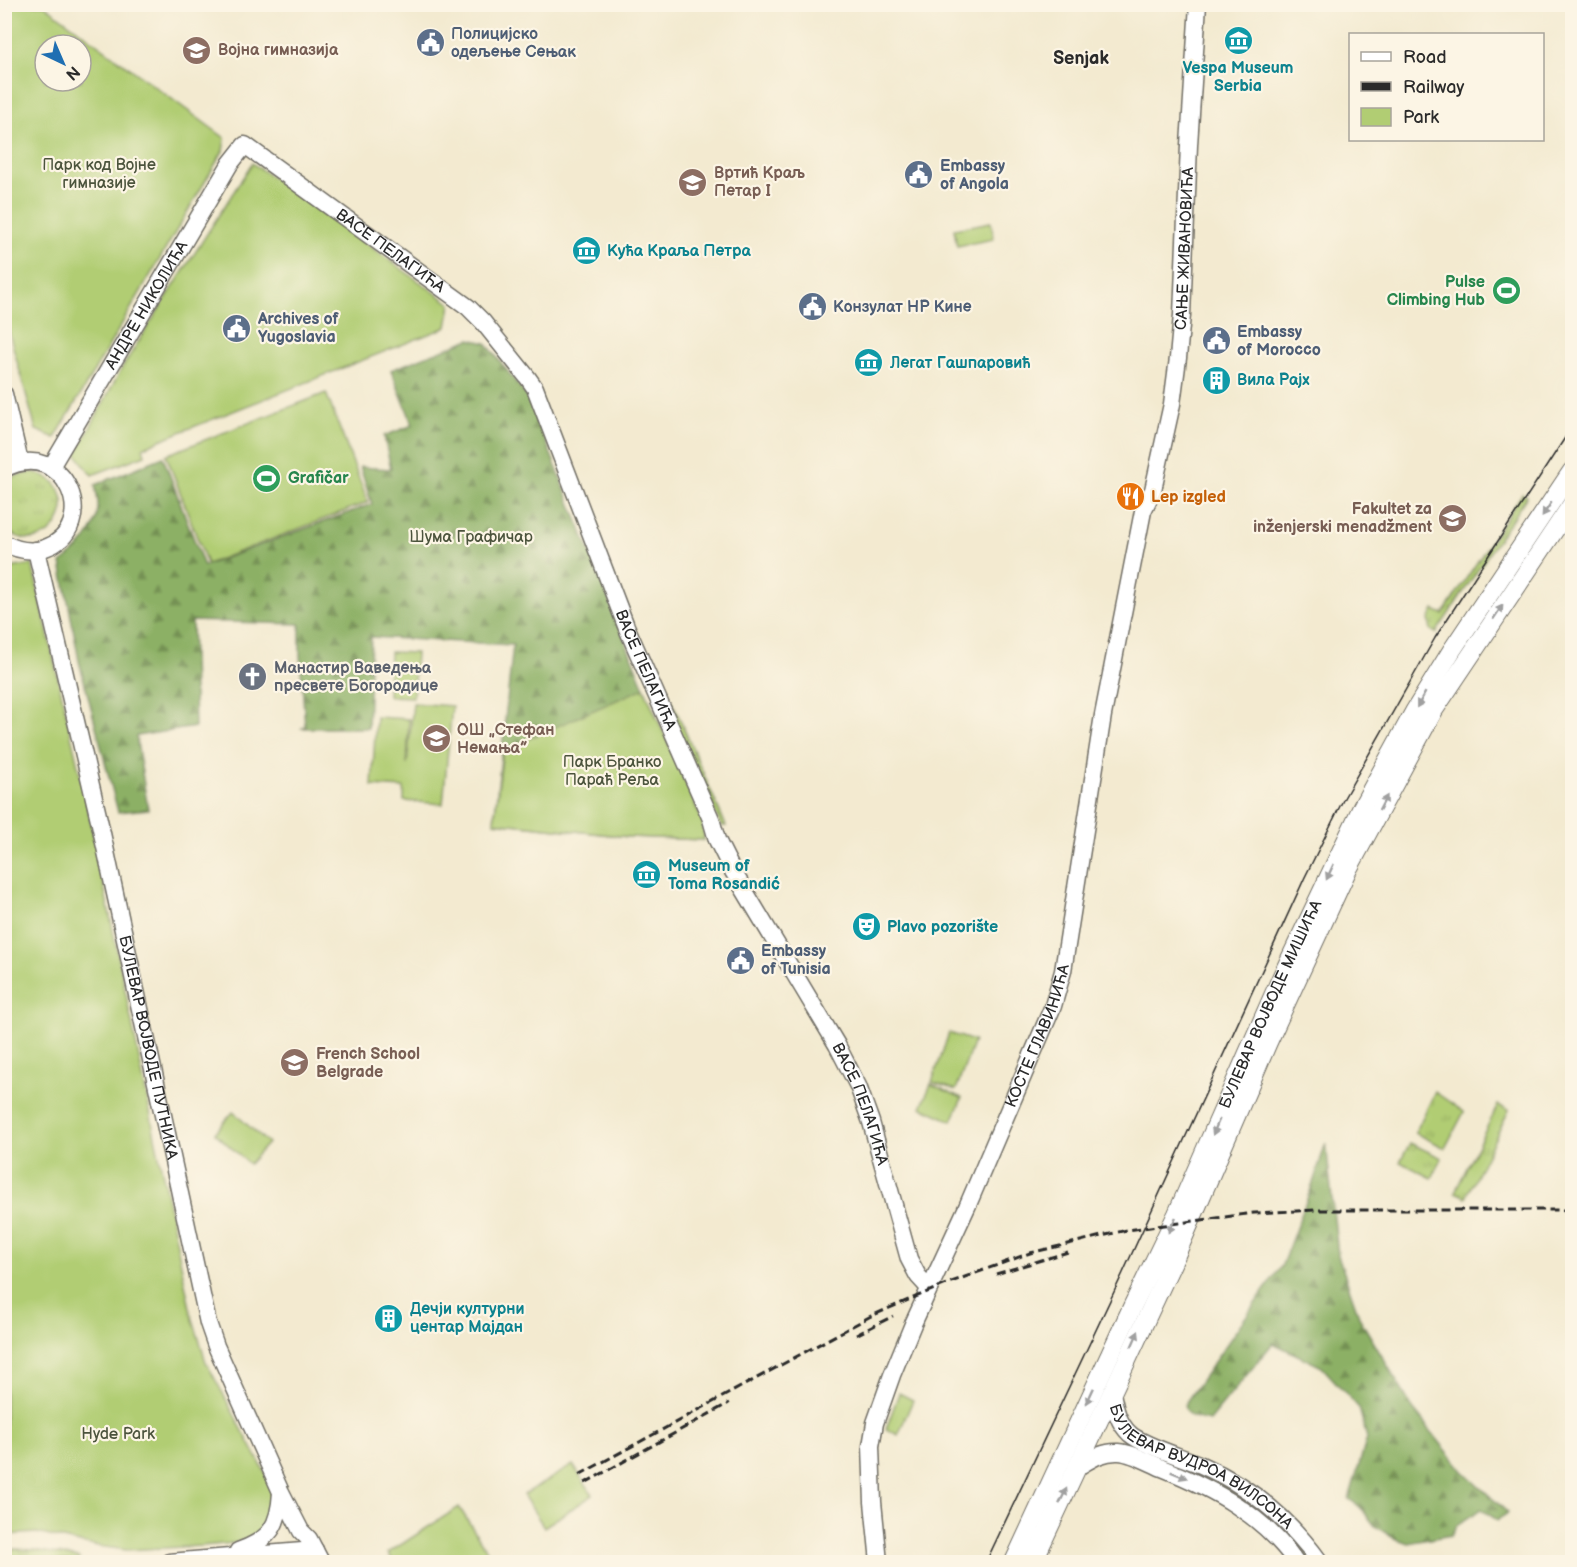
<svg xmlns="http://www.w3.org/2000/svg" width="1577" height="1567" font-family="'Balsamiq Sans',sans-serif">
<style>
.grass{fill:url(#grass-tufts);stroke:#6e7c4f;stroke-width:1.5}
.forest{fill:url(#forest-firs);stroke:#5c6e48;stroke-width:1.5}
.green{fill:#b1cd73;stroke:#6e7c4f;stroke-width:1.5;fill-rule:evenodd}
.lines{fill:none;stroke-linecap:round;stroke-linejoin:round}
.secondary-casing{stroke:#716e65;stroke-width:19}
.primary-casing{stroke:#716e65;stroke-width:20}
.secondary{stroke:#fff;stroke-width:16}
.primary{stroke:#fff;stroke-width:18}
.tram{stroke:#2b2b2b;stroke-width:1.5}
.rail{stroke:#2b2b2b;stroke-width:3;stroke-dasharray:9 4.5;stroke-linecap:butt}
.oneway{fill:#a0a0a0}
.labels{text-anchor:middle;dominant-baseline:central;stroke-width:4.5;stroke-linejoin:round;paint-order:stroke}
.service-label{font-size:16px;font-weight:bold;fill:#4e5e75;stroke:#fcf5e5;text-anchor:start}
.education-label{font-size:16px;font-weight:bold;fill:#785e54;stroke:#fcf5e5;text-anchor:start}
.culture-label{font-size:16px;font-weight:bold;fill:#0d838f;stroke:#fcf5e5;text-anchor:start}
.park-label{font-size:16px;fill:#4c543d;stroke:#fcf5e5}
.street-label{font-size:16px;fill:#2b2b2b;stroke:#fcf5e5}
.leisure-label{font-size:16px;font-weight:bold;fill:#27864d;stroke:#fcf5e5;text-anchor:end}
.food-label{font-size:16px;font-weight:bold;fill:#c56008;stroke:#fcf5e5;text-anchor:start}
.worship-label{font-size:16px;font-weight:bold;fill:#5b616d;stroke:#fcf5e5;text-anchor:start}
.neighbourhood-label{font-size:18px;font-weight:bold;fill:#2b2b2b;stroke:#fcf5e5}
</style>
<defs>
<pattern id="grass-tufts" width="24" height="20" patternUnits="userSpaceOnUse" patternTransform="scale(1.5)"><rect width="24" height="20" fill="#b1cd73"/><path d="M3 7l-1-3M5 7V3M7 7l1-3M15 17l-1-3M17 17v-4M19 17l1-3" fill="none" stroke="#98b064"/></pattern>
<pattern id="forest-firs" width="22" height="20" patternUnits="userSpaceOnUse" patternTransform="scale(1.5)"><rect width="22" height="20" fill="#8cb065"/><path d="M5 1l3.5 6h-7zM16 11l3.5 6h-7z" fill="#738f53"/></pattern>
</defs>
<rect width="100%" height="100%" fill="#fcf5e5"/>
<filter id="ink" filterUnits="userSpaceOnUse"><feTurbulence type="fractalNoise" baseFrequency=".0167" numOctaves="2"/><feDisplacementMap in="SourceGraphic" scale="12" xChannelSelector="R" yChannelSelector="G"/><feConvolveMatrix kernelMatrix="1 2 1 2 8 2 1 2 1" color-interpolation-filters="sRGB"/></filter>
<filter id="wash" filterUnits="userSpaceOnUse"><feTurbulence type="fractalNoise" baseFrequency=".008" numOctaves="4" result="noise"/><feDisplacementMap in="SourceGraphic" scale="24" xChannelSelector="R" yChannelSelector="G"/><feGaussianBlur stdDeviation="1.35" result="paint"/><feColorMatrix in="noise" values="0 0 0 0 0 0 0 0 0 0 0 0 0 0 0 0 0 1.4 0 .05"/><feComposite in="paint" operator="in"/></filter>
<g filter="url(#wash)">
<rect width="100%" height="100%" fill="#f3ead0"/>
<path class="grass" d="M33,472c60,14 19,95 -28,57l-1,-46c9,-7 17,-10 29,-11z
M1522,494l5,2 -91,137 -5,-3 -2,-10 5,-10 9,4z
M672,701l54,125h-5l-54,-121z
M1435,1092l29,20 -19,36 -30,-15z
M1498,1105l11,5 -43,87 -11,-5z
M1410,1143l32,15 -10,20 -32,-16z
M899,1393l14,7 -15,35 -12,-6z
M1146,1448l76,35 42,24 49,55h-10l-31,-35 -130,-73z
M14,1549l21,1 44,8v3l-74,1v-12z"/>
<path class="forest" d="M470,339l16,4 43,56 115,289 59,135 1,17 -75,-3 -135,-15 19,-177 -142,-8 -3,91h-66l3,-2 -5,-72v-30l-108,-3 3,106 -59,9 12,73 -30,3 -39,-151 -18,-98c18,-13 35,-31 37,-54 1,-8 -2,-16 -3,-24l68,-28 41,109 168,-62 -12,-37 31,2 -7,-33 29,-11 -22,-55z
M1326,1143l12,112 22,64 53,90 50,62 45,42 -11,7 -16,-11 -25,17 -5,9 -43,8 -16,-6 -17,-11 -15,-19 -11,-8 18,-61 -8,-30 -37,-41 -49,-24 -64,78c-11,-3 -23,-3 -25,-16l98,-140 30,-79z"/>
<path class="green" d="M5,4l39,1 181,133 -2,13 -168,287 -19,-8 -31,-112zM45,45h36v36h-36z
M252,163l199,141 -4,23 -287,113 -17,8 2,7 -53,20 -16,-21 47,-88z
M991,222l3,17 -37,7 -3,-17z
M326,393l42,109 -161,62 -41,-109z
M32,564l59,259 100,490 15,49 69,129 -3,25 -11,15 -14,8 -13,4 -32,3 -76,4 -42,-6 -47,-11 -32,2 -1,-951 7,-16z
M390,652l26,1 -3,44 -25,-1z
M644,688l59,135 1,17 -75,-3 -135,-15 9,-72z
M413,703l39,3 -9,98 -39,-3v-13l-32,-2 4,-69 33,2 -2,46z
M949,1033l25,8 -18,49 -24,-8z
M931,1084l31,14 -10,23 -31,-14z
M233,1112l35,31 -19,21 -34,-31z
M573,1465l20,30 -49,32 -21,-32z
M459,1507l32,50 -9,5h-88l-6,-9z"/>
</g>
<g filter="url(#ink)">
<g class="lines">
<defs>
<g id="secondary">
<path d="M4,394l16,68"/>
<path id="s1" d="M51,467l179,-303 15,-19 223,162 15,15 45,56 7,10 91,238 85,193 6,21 14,28 106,177 21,41 13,36 38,137 9,17 11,12"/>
<path d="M4,469c62,-33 98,59 41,79 -14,5 -28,2 -41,-5"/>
<path id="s2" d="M36,550l64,274 108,499 8,23 65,146 20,39 8,8 12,23"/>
<path id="s3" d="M1112,1393c3,15 6,30 18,41 14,12 53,23 71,31 49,21 88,54 119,97"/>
<path d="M1076,1468c14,-8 26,-17 43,-16 14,1 29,10 43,16 52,21 101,47 134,94"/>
<path d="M238,1551c32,-11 41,-25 43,-58"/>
<path d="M169,1562l146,-12"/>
<path id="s4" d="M879,1562l-6,-60 -2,-56 4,-23 17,-48 21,-51 54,-117 86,-201 10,-35 40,-256 40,-204 10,-21 19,-86 6,-46 4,-43 7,-170 9,-141"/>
</g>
<g id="primary">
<path id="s5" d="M1014,1562l119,-257 44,-91 104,-236 81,-171 52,-95 38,-62 120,-179"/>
<path d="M1033,1562l143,-307 92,-213 78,-169 88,-163 138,-206"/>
</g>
</defs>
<use href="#secondary" class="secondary-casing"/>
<use href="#primary" class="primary-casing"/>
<use href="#secondary" class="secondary"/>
<use href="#primary" class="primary"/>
<path class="tram" d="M986,1562l136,-287 183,-398 39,-79 91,-160 137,-211"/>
<path class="rail" d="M996,1274l72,-22
M856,1335l37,-19
M579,1475l292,-159 75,-32 84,-31 97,-23 127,-17 62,-3h256
M585,1483l144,-80"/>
</g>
<defs><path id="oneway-solid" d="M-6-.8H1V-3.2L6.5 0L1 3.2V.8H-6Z" transform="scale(1.5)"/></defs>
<g class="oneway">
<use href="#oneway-solid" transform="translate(1547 509) rotate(124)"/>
<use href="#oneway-solid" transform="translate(1498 612) rotate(-56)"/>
<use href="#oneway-solid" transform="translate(1421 700) rotate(120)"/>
<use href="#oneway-solid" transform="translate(1383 803) rotate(-62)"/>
<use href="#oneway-solid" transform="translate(1330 872) rotate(115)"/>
<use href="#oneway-solid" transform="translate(1216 1127) rotate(113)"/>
<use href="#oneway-solid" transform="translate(1172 1225) rotate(116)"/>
<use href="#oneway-solid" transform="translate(1135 1339) rotate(-66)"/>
<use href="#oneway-solid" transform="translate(1090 1396) rotate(115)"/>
<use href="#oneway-solid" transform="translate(1179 1475) rotate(22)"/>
<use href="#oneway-solid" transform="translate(1063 1496) rotate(-65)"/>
</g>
</g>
<defs>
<symbol id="museum-disc" viewBox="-11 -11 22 22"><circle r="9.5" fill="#0f9aa8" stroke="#fcf5e5"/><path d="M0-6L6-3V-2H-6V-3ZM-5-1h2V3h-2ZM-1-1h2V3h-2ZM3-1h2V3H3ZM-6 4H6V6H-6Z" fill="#fff"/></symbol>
<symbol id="civic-disc" viewBox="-11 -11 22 22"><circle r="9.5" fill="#5c6f8a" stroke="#fcf5e5"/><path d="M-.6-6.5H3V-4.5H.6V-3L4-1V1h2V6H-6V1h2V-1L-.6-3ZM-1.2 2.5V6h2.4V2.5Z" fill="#fff"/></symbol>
<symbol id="school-disc" viewBox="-11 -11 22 22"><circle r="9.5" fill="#8d6e63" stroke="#fcf5e5"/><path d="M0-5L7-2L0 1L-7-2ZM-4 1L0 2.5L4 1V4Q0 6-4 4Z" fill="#fff"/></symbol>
<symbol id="stadium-disc" viewBox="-11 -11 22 22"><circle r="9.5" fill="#2e9e5b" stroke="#fcf5e5"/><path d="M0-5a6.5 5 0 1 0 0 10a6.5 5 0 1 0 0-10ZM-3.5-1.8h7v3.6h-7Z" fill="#fff"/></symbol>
<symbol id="building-disc" viewBox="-11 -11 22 22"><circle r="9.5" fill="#0f9aa8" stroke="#fcf5e5"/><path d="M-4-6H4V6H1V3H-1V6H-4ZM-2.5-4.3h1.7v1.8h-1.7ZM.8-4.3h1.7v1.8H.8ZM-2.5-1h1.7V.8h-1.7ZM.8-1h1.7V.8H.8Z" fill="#fff"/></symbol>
<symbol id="restaurant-disc" viewBox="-11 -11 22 22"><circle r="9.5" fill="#e8710a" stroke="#fcf5e5"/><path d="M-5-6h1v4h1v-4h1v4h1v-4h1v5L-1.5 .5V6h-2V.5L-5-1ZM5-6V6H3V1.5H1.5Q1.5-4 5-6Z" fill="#fff"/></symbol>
<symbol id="university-disc" viewBox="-11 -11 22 22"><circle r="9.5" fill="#8d6e63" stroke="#fcf5e5"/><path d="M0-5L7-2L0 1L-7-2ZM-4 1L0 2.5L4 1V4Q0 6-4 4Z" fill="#fff"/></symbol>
<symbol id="church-disc" viewBox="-11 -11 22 22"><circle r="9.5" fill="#6b7280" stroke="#fcf5e5"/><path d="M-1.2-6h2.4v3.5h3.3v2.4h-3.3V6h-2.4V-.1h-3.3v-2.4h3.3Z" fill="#fff"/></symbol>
<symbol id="theatre-disc" viewBox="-11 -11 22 22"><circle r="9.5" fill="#0f9aa8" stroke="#fcf5e5"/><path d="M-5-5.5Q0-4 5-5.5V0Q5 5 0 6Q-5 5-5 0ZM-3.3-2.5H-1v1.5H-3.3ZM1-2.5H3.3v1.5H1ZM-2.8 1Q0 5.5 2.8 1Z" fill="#fff"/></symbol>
</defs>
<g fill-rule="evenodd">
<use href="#museum-disc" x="1222" y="24" width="33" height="33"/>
<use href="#civic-disc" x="414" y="26" width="33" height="33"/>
<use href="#school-disc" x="180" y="34" width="33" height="33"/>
<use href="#civic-disc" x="902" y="158" width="33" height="33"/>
<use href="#school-disc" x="676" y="166" width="33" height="33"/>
<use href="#museum-disc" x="570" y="234" width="33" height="33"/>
<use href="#stadium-disc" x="1490" y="274" width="33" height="33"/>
<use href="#civic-disc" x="796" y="290" width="33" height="33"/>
<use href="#civic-disc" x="220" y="312" width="33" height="33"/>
<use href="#civic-disc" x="1200" y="324" width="33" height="33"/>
<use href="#museum-disc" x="852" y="346" width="33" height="33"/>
<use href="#building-disc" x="1200" y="364" width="33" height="33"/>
<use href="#stadium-disc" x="250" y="462" width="33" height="33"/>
<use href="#restaurant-disc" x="1114" y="480" width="33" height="33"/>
<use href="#university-disc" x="1436" y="502" width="33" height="33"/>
<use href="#church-disc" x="236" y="660" width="33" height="33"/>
<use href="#school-disc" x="420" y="722" width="33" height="33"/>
<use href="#museum-disc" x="630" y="858" width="33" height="33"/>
<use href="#theatre-disc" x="850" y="910" width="33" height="33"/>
<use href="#civic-disc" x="724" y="944" width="33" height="33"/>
<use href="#school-disc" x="278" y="1046" width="33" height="33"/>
<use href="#building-disc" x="372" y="1302" width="33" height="33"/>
</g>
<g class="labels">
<g class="service-label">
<text x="451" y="34">Полицијско<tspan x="451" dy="18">одељење Сењак</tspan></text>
<text x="940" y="166">Embassy<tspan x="940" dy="18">of Angola</tspan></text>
<text x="833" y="307">Конзулат НР Кине</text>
<text x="258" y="319">Archives of<tspan x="258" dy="18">Yugoslavia</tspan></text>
<text x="1237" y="332">Embassy<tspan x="1237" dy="18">of Morocco</tspan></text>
<text x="761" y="951">Embassy<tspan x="761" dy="18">of Tunisia</tspan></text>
</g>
<g class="education-label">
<text x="218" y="50">Војна гимназија</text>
<text x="714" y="173">Вртић Краљ<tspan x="714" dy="18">Петар I</tspan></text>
<text x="1432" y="509" text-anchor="end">Fakultet za<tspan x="1432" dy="18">inženjerski menadžment</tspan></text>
<text x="457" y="730">ОШ „Стефан<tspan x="457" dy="18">Немања”</tspan></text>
<text x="316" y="1054">French School<tspan x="316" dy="18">Belgrade</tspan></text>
</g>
<g class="culture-label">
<text x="1238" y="68" text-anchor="middle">Vespa Museum<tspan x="1238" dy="18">Serbia</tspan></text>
<text x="607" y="251">Кућа Краља Петра</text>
<text x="890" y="363">Легат Гашпаровић</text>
<text x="1237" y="380">Вила Рајх</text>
<text x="668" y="866">Museum of<tspan x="668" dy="18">Toma Rosandić</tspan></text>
<text x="887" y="927">Plavo pozorište</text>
<text x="410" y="1309">Дечји културни<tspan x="410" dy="18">центар Мајдан</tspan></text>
</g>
<g class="park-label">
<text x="99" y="165">Парк код Војне<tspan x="99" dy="18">гимназије</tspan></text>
<text x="471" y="537">Шума Графичар</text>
<text x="612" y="762">Парк Бранко<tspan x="612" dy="18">Параћ Реља</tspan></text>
<text x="118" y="1434">Hyde Park</text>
</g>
<g class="street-label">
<text stroke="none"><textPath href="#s4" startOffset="1364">САЊЕ ЖИВАНОВИЋА</textPath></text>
<text stroke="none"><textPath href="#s1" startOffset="556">ВАСЕ ПЕЛАГИЋА</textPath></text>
<text stroke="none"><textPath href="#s1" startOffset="188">АНДРЕ НИКОЛИЋА</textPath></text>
<text stroke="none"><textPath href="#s1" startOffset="1060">ВАСЕ ПЕЛАГИЋА</textPath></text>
<text stroke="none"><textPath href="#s5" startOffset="614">БУЛЕВАР ВОЈВОДЕ МИШИЋА</textPath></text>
<text stroke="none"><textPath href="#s4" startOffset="560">КОСТЕ ГЛАВИНИЋА</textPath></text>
<text stroke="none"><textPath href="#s2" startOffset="510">БУЛЕВАР ВОЈВОДЕ ПУТНИКА</textPath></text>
<text stroke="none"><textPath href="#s1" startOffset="1546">ВАСЕ ПЕЛАГИЋА</textPath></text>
<text stroke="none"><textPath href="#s3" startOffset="122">БУЛЕВАР ВУДРОА ВИЛСОНА</textPath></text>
</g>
<g class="leisure-label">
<text x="1485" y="282">Pulse<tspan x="1485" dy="18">Climbing Hub</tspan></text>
<text x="288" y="478" text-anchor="start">Grafičar</text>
</g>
<g class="food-label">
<text x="1151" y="497">Lep izgled</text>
</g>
<g class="worship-label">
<text x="274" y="668">Манастир Ваведења<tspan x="274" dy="18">пресвете Богородице</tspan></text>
</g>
<g class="neighbourhood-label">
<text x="1081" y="58">Senjak</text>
</g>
</g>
<rect width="1577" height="1567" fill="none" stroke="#fcf5e5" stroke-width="24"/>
<rect x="1349" y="33" width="195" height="108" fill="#fcf5e5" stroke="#a8a49b" stroke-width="1.5"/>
<rect x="1361" y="52" width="30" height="9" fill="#ffffff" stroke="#a8a49b" stroke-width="1.5"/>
<text x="1403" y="63" font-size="18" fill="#2b2b2b">Road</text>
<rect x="1361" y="82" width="30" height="9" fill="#2b2b2b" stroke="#a8a49b" stroke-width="1.5"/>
<text x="1403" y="93" font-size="18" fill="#2b2b2b">Railway</text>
<rect x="1361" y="108" width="30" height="18" fill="#b1cd73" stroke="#a8a49b" stroke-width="1.5"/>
<text x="1403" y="123" font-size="18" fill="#2b2b2b">Park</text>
<g transform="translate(63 63) rotate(136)"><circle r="28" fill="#fcf5e5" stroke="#a8a49b" stroke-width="1.5"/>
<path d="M0-4.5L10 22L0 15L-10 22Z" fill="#1f6fb2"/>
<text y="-9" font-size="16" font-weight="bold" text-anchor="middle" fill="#2b2b2b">N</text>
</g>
</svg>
